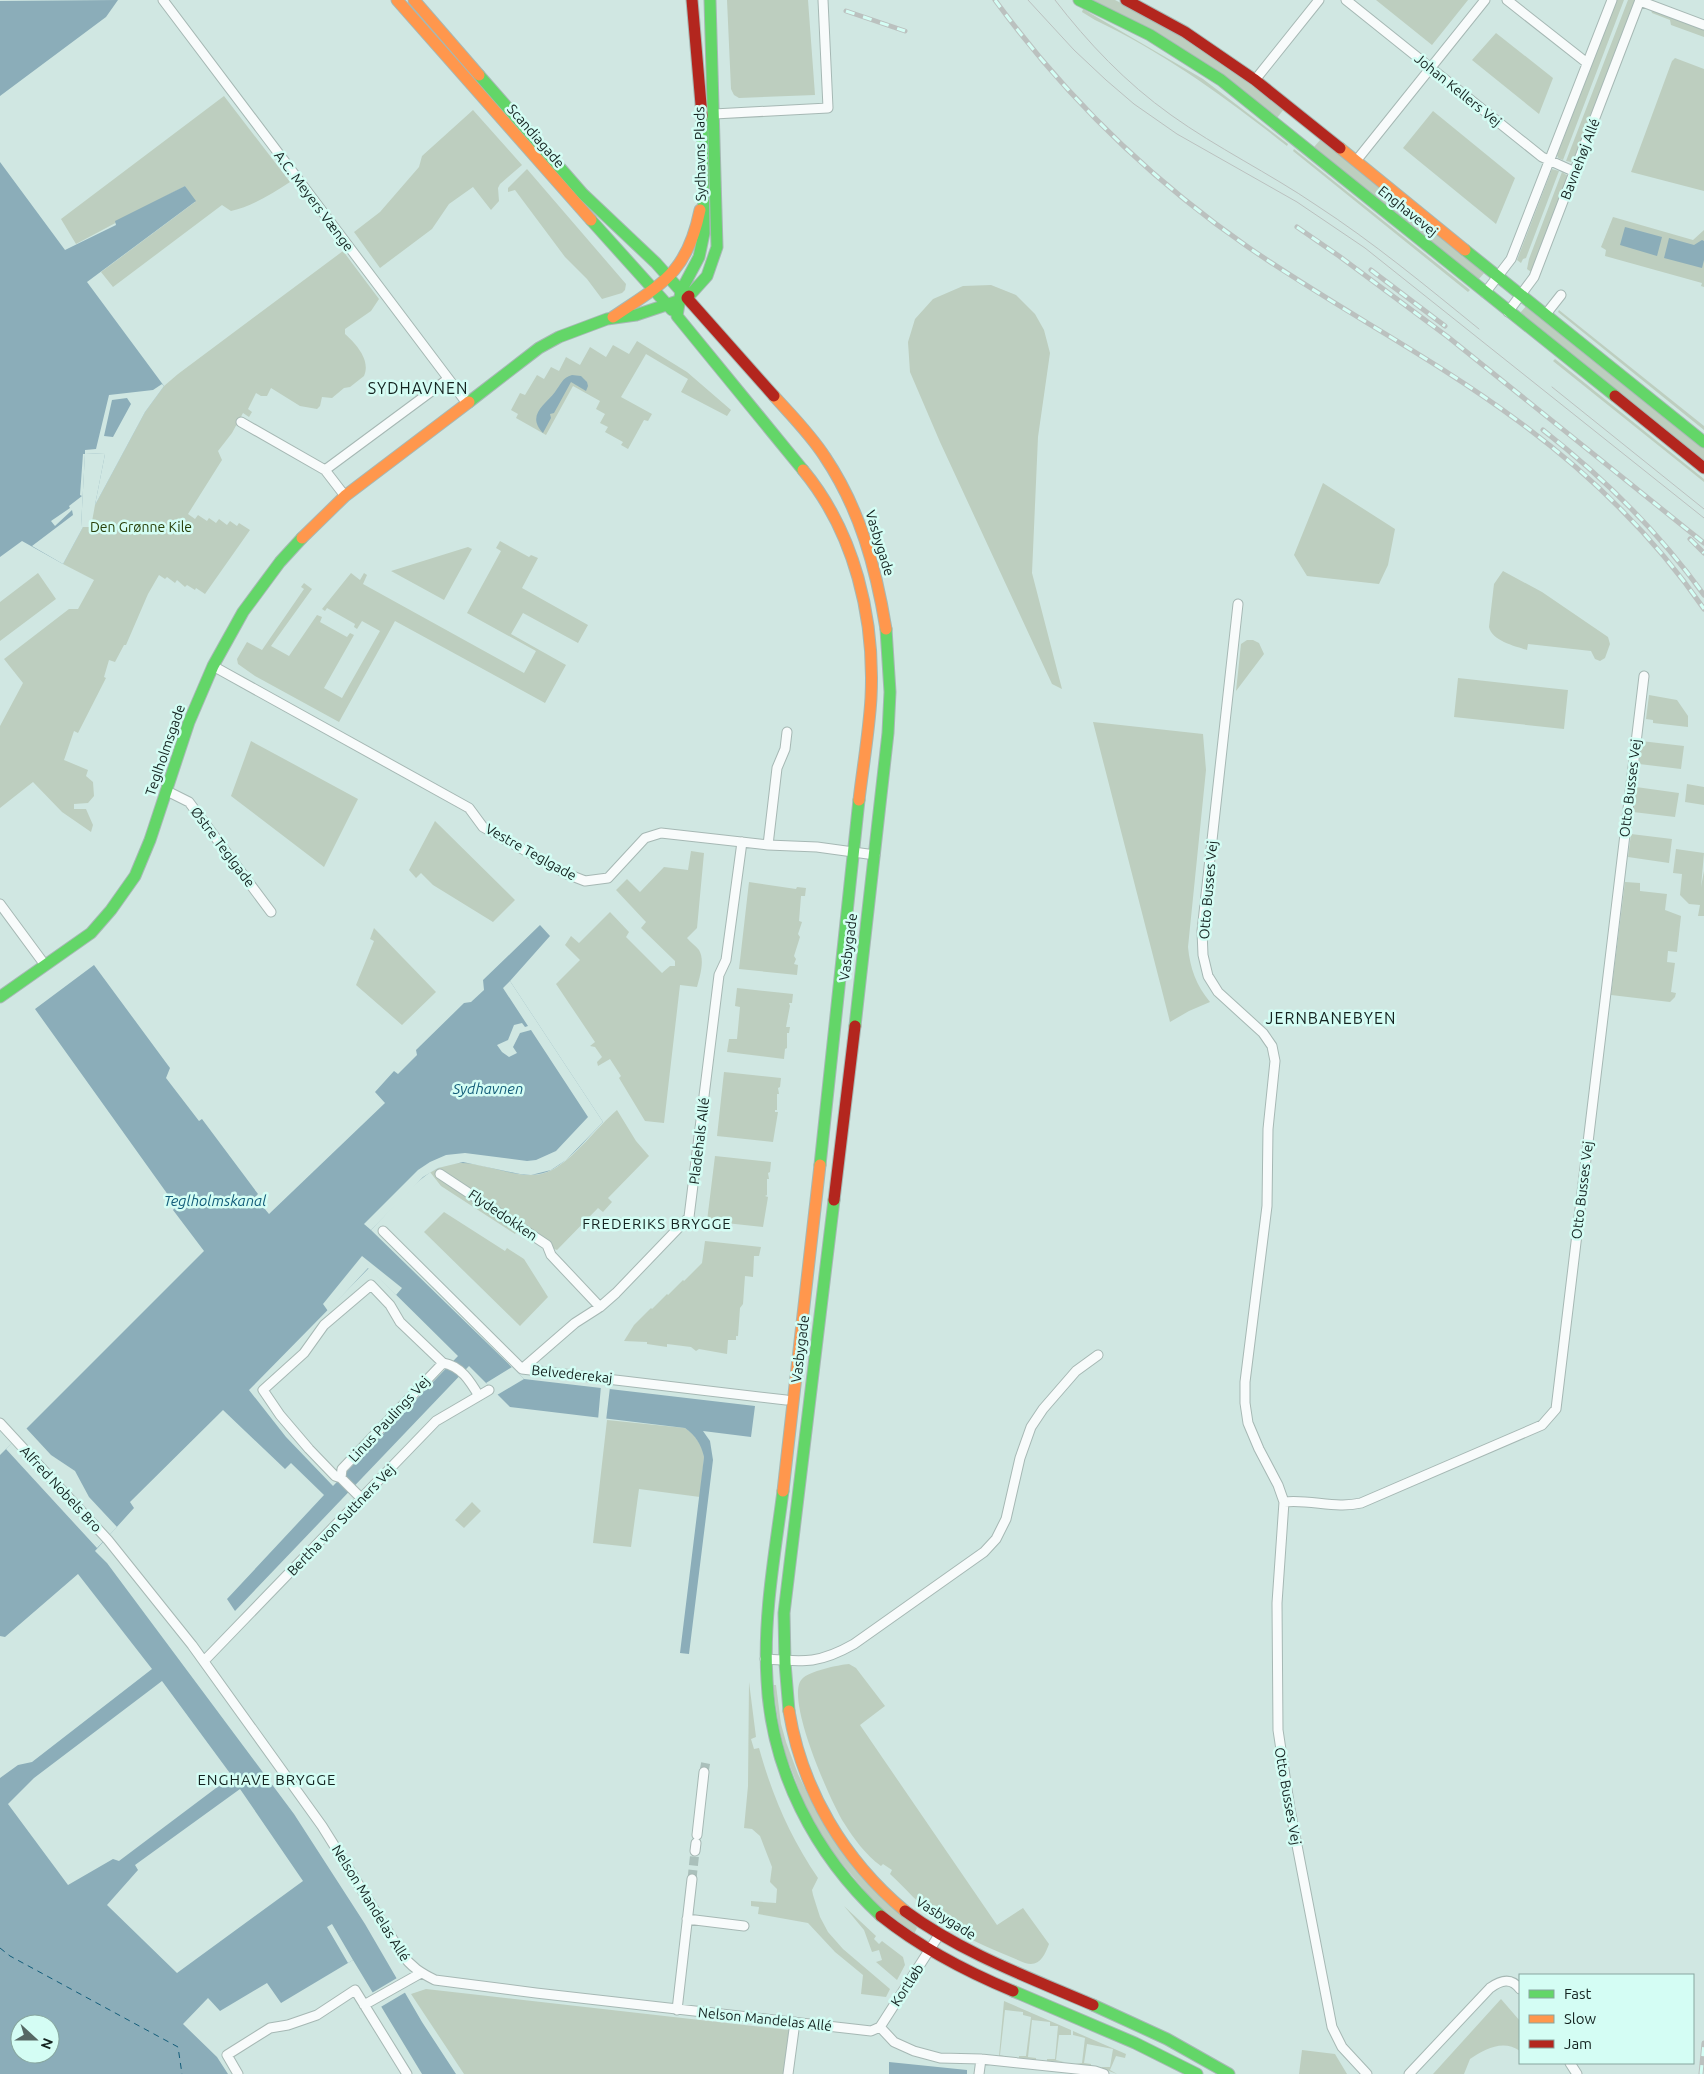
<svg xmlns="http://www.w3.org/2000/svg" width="1704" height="2074" font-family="Ubuntu,sans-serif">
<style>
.green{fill:#bdcebf}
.water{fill:#8badb9;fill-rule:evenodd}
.pier{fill:#d0e7e2;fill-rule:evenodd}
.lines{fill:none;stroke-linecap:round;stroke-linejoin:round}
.ferry{stroke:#135d7a;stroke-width:1;stroke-dasharray:6 5;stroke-linecap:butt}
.street-tunnel{stroke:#aac0bb;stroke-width:9;stroke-dasharray:9 4.5;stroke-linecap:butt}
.street-casing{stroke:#a6b8b4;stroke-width:11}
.fast-casing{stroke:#a6b8b4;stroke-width:13}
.slow-casing{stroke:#a6b8b4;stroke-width:13}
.jam-casing{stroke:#a6b8b4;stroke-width:13}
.street{stroke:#f8fbfb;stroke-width:9}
.fast{stroke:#63d668;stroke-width:11}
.slow{stroke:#ff974d;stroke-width:11}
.jam{stroke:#b3261e;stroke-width:11}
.tram{stroke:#bbc1bf;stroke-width:1}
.rail-casing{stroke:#bbc1bf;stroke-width:5}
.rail{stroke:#d4fdf4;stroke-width:3;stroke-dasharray:9;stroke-linecap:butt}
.labels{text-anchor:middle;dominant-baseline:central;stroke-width:5;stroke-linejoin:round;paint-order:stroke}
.street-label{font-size:14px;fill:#142320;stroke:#d4fdf4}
.park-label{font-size:14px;fill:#273e07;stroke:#d4fdf4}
.water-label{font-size:15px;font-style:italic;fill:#135d7a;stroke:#d4fdf4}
.neighbourhood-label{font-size:15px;letter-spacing:1px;fill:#142320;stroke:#d4fdf4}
.quarter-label{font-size:16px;letter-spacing:1px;fill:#142320;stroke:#d4fdf4}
</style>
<rect width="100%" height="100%" fill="#d0e7e2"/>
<path class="green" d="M727,0h81l7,95 -76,3 -5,-3 -3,-6z
M1092,0h23l34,17 45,26 90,66 -7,9 -61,-47 -28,-19z
M1376,0h92l-36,45z
M1617,0h7l-61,160 -5,-2 -1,-3z
M1628,0h7l-62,161 -2,1 -5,-1z
M1083,9l120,70 85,65 -1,2c-62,-49 -121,-92 -192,-126l-13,-8z
M1651,10l53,19v8l-33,-12 -1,-5 -18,-7z
M1496,33l57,45 -14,36 -67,-54z
M1675,58l29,11v122l-73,-19 41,-111z
M224,96l66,86c-19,12 -37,24 -59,29l-9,-6 -109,82 -12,-15 94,-70 -10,-16 -109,58 -15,-25z
M473,110l49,55 -22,19 -2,4 1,13 -8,9 -18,-23 -24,17 -17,25 -52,39 -26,-36 26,-20 39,-45 3,-11z
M1433,111l82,67 -19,46 -93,-76z
M1321,139l165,132 -8,9 -164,-133z
M1294,149l176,141 -2,2 -175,-141z
M527,169l99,115 -1,6 -3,3 -20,6 -15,-20 -22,-22 -50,-67 -7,2v-4z
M1552,169l7,2 -33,87 -3,1 -2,4 -4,-3z
M1562,172l6,4 -37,96 -4,-3 2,-10z
M1613,217l80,23 11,-10v57l-3,-1 1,-3 -97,-27 1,-6 -5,-3z
M343,251l36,48 -8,12 -26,18v5c11,10 26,26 19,42l-14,11 -6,1 -12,10 -10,-1 -2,9 -3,3 -17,-3 -29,-18 -4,8h-6l-5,-3 -8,16 4,3 -3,5 -6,-4 -11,20 -14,18 4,9 -34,54 7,5 3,-4 9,6 2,-3 7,5 3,-4 8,6 3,-4 7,5 2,-3 11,7 -45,64 -9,-6 -1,2 -8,-5 -2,2 -8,-7 -2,3 -8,-6 -2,2 -6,-4 -11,19 -22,51h-2l-9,17 -6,-2 -5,17 2,1 -28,55 -4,-2 -10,29 24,10 -2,6 7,6 1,14 -6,7 -14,1v5h12l7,16 -2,7 -29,-20 -29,-30 -33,26v-82l23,-43 -19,-24 65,-50h9l16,-29 -31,-16 20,-37h8l4,-22 50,-93 19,-26 14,-12z
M991,285l25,10 19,19 9,16 6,23 -12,84 -6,136 30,116 -10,-5 -112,-242 -30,-70 -2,-30 7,-23 18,-20 30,-13z
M1527,305l177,142v14l-184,-148z
M1559,310l145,116v4l-146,-118z
M637,341l50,31 44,38 -4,6 -46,-24 7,-13 -42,-25 -25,43 31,17 -4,7 -4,-1 -16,29 -7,-4 2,-3 -18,-10 3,-5 -8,-4 5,-9 -9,-5 4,-8 -27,-15 -27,49 -30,-17 2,-4 -7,-4 9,-17 5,2 12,-20 7,4 7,-12 8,4 7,-14 14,8 10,-18 16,10 7,-12 16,9z
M1555,359l149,120v3l-151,-121z
M1323,483l72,46 -7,36 -9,19 -72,-8 -13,-21z
M500,541l29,16 2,-2 7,3 -16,30 66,37 -10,18 -55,-30 -12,21 55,31 -21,38 -150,-82 -56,101 -84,-46 -17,-12 -1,-5 10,-17 15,8 42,-61 -3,-2 3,-4 8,6 -41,57 18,10 28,-41 5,2 -2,5 27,15 3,-4 4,2 -30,53 18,10 38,-67 -18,-10 -5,8 -3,-2 1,-3 -28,-16 -2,3 -3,-2 29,-36 9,7 4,-7 3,2 -4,9 161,89 12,-22 -69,-38 34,-62 -5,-3z
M468,547l4,2 -28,51 -53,-29z
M1503,571l39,21 66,45 2,7 -5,14 -5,3 -5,-2 -4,-8 -63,-7 -1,6c-12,-4 -35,-9 -38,-23l5,-43z
M38,573l18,26 -56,42v-39z
M1247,640h6l6,3 5,11 -28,37 5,-47z
M1458,678l110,12 -4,39 -110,-12z
M1649,695l28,5 11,16v11l-35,-4v-3l-7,-1z
M1093,722l110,12 3,36 -18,177c2,21 8,38 22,55l-21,9 -19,11z
M251,741l107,58 -34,68 -93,-71z
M1641,741l43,5 -3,23 -42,-5z
M1687,784l17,3v18l-19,-3z
M1636,787l43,6 -4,24 -42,-5z
M435,821l80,79 -22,22 -60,-37 -12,-12 -5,5 -7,-8z
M1631,834l41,5 -3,24 -41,-6z
M1676,849l28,4 -3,34 3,-16v45h-6l2,-11 -11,-1 -9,-9 2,-21 -9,-1z
M691,851l13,2 -7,75 -10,10c3,4 9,8 12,12 6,10 1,26 -2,37l-17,-2 -16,138 -19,-2 -26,-43 2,-2 -11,-17 -12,7 -1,-4 5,-5 -7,-10 -5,-1 5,-4 -39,-58 24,-24 -15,-15 6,-9 8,7 31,-31 19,20 -3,5 36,36 8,-7h5v-5l-34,-33 5,-6 -30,-32 11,-11 13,13 24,-25 24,3z
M749,882l47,7 1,-2 9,1 -1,8h-4l-2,25 3,1 -4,12 2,3 -6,19 2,3 -2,5 4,1 -1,10 -58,-6z
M1625,882l15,1v8l27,3 -2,16 16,6 -4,36 -9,-1 -1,11 8,1 -4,29 5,1 -1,4 -5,5 -59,-7z
M374,928l62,64 -34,33 -46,-40 18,-44 -4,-2z
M737,988l56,6 -1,9h-3l1,3 -4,21h4l-1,6h-2v15l-2,1 -1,10 -57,-7 2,-13h8l3,-32 -5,-1z
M724,1072l57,6 -1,9 -2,1 1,6h-2v16h-2v2h3l-5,30 -56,-6z
M617,1110l19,31 13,15 -41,42 4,4 -9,10 -5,-4 -41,42 -19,-7 -21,-12 -2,3 -74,-48 -11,-14c10,-5 20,-10 32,-10 29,0 61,23 90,8 24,-13 44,-42 65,-60z
M715,1156l56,6 -1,10 -2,1 1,6h-2v16l-2,1 3,1 -5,30 -56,-6z
M444,1212l61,39 2,-3 17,11 24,38 -28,29 -96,-94z
M705,1241l56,6 -2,9h-5l-1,21 -8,-1 -2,28 -3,4 -2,28h-2v4h-8l-1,14 -28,-5 -3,2 -5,-4 -24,-3v3l-20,-3v-2l-23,-1 10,-16 17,-17 1,1 15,-15 1,1 15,-15 1,1 18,-18z
M607,1420l78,8 8,6 9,13 2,10 -4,40 -61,-8 -8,58 -38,-4z
M472,1502l9,9 -17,17 -9,-8z
M849,1664l7,4 29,38 -25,19 137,200 26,-17 26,36c-4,11 -10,24 -24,19 -30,-13 -64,-25 -90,-46 -16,-13 -30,-29 -45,-43l2,-4 -9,-6 -2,2c-15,-11 -27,-27 -37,-43 -13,-20 -60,-126 -42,-144 7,-8 36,-14 47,-15z
M749,1682l7,55 -5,2 3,10 5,-1c13,47 31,89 59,130l-6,12 1,5 7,22 8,15 15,17 47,40 -4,8 -25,-3 2,-19 -28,-23 -27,-29 -50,-9 1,-7 -8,-1v-5l25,2 1,-14 -7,-7 2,-15 -12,-31 -8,-7 -8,-1 4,-42z
M773,1685h3l5,39 5,18 12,32 17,35 102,119 -3,6 -39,-31 -46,-55 -25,-45 -18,-48 -7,-28z
M844,1906l32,30 -2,3 5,5 3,-3 21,16 2,8 -8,15 -21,-18 6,-2 -3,-10 -7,2 -8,-22z
M426,1989l363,41 -6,44h-319l-53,-80z
M1501,1999l19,22v30c-17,-12 -35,-2 -50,8l-6,15h-31z
M1004,2001l67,29v5h-12l-3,25 8,2 -17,-1v-2h8l3,-33h-8v-4l-18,-2 -4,37 8,1v2l-17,-2v-2h7l5,-39 -8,-2v-3l-18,-2 -5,45 8,2 -9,-1z
M1073,2031l53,23 -1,4 -9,-2 -6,14 7,4 -16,-6 1,-1h8l3,-18 -26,-5 -3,19 7,1v2l-16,-2 7,-1 3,-25 -12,-3z
M1302,2050l33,4 12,20h-48z"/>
<path class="water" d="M118,0l-12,17 -106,79v-95z
M0,162l65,88 51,-25 -1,-4 70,-35 11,15 -109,81 77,104 -19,26 -50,93 10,-51 -20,-1 -4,74h2l-20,37 -41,-23 -22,16z
M1625,227l37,10 -5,19 -37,-11z
M1669,238l25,7 8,-5 2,1v19l-2,8 -38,-10z
M572,375l9,1 6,6 1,4 -2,5 -15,-9 -17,31 -4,1 1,4 -8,15c-17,-18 2,-28 12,-41 6,-8 7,-14 17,-17z
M540,925l10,11 -40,45 93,141c-16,16 -31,36 -50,47 -35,20 -77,-19 -115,-1 -22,10 -49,44 -67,62l153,149 231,27 -4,31 -48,-6 7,10 3,19 -24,194 -9,-1 24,-196c-3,-13 -8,-21 -19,-29l-175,-21 -41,-41 -234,245 -8,-12 97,-104 -33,-32 -6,6 -62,-59 -93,92 4,6 -39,43 12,12 187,251 71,110 57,98 34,52h-34l-69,-114 -72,43 -14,-20 -47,28 -12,-13 -25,26 34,33 11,17h-228v-296l18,-13 14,-3 120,-93 -74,-95 -73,63 -5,-1v-181l204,-204 -31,-41 3,-4 -141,-197 59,-44 76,103 -4,10 33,43 3,-2 56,75 -3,3 14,17 116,-111 -10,-11 19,-21 4,3 19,-19 -1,-5 48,-47 7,-1 13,-12 -1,-10zM369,1268l89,88 -125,130 -47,-49 -37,-47zM162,1681l70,95 -113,85 -6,-2 -45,26 -60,-81 26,-26zM240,1789l63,92 -126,92 -70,-68 31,-35 -3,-5zM20,2024h30v30h-30z
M889,2062l78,8v4h-78z"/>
<path class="pier" d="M162,384l2,2 -19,26 -50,93 10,-51 -20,-1v-3l11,-1 13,-54 44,-5zM127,398l4,6 -18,33 -9,-1 8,-36z
M83,454h2l-4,73h2l-20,37 -31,-18 41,-31 -1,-5 -17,16 -4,-5 19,-13 -1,-2 13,-10 -2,-1z
M510,981l93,141 -37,38 -15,10 -20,5 -11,-1 -57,-12 -25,6 -15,9 -52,53 -7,-6 54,-54 12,-8 16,-7 19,-2 62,8 9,-1 20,-9 32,-34 -57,-87 -11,3 -7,14 4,6 -8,4 -7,-5 -5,-7 11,-5 6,-15 8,-2 3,4 3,-1 -25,-38z
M362,1256l40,32 -6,7 -28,-27 -40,43 -5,-7z
M512,1367l12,12 -27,16 -11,-12z
M601,1386l9,1 -4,34 -8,-1z
M26,1428l25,27 24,16 14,26 28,30 -20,21 -91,-99z
M332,1924l21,36 -5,3 -21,-36z
M397,1978l9,14 -27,16 -9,-14z"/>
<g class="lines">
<path class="ferry" d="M0,1948l10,8 168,91 4,27"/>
<path class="street-tunnel" d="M704,1772l2,-11
M692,1879l3,-28"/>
<defs>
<path id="street" d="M163,0l303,402
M1346,0l196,157 33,15
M1507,0l80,63
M1640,1l64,24
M1255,80l64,-80
M714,114l114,-6 -5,-108
M1356,161l129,-161
M1485,293l26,-34 101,-259
M1508,312l26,-35 106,-277
M1546,314l15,-19
M241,422l84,48 20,26
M325,470l123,-91
M1238,604l-36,327 1,24 5,21 10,16 45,41 9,13 3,15 -7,68 -1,77 -22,176v21l3,20 11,26 19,36 6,17 -7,101 1,127 12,79 42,218 10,20 25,27
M213,666l256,142 14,19 84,47 18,7 23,-3 37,-40 16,-5 107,12 49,2 58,8
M167,791l22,11 82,110
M768,845l9,-77 8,-19 2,-17
M0,904l45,61
M440,1174l107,71 4,10 49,52
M383,1231l139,138 264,31
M522,1369l53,-46 25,-16 16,-14 73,-76 30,-242 7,-15 16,-118
M0,1423l108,117 84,105 130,181 80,128c9,13 19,19 33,26l101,13 335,38 9,-4 59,-92
M341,1478l1,-9 101,-106
M362,1499l-21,-21 -6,-2 -26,-27 -29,-34 -17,-25 41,-37 20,-28 47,-40 19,20 10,17 43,41c18,3 27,18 36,33
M1284,1502c26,-3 52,7 77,1l181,-78 14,-16 88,-733
M765,1659c39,3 54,5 89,-15l130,-92 12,-13 10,-20 14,-61 11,-31 12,-18 33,-38 22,-16
M204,1661l232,-240 53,-31
M697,1835l7,-63
M695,1851l1,-8
M687,1919l57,7
M364,2005l57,-32
M677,2010l15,-131
M880,2027l14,15 20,9 26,7 41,1 114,12 9,3
M1570,2063l7,11
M238,2074l-11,-19 43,-27 18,-3 29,-10 38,-25 52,84
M788,2074l7,-52
M979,2074l2,-15
M1409,2074l81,-86c11,-8 21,-11 30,1"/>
<path id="fast" d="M1079,0l71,35 71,45 394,316
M702,116l2,117 -5,24 -18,34 -4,25 126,154
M591,220l81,90
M1465,250l239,192
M689,296l18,-20 10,-29 -7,-247
M469,402l70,-54 20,-11 48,-18 29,-4 51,-17 -31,-35 -73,-69 -104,-119
M0,997l91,-64 20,-23 24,-34 15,-36 39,-118 24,-56 30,-54 37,-50 22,-24
M855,1026l33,-293 2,-41 -4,-63
M820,1165l39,-365
M783,1491c-8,62 -20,126 -16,189 4,90 48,175 114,236
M789,1711l-4,-48 -1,-50 50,-413
M1013,1991l122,52 62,31
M1093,2005l74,34 62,35"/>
<path id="slow" d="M397,0l194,220
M414,0l65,75
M1340,148l125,102
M613,317c50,-34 74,-44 87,-107
M774,396c18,20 37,39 51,61 35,52 51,111 61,172
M803,470c52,63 72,148 68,228 -2,34 -8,68 -12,102
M302,538l43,-42 124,-94
M783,1491l37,-326
M789,1711c13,79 55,149 116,200"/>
<path id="jam" d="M692,0l10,116
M1126,0l59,32 70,48 85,68
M689,296l-2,2 87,98
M1615,396l89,72
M834,1200l21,-174
M905,1911c57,42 123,66 188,94
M881,1916c40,32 84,55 132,75"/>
</defs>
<use href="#street" class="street-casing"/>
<use href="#fast" class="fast-casing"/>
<use href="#slow" class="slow-casing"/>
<use href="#jam" class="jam-casing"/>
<use href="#street" class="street"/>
<use href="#fast" class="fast"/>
<use href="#slow" class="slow"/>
<use href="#jam" class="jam"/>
<path class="tram" d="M1028,0l46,50 32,30 28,24 43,30 120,68 68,46 339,270
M1055,0c33,43 71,83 116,115 46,33 98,58 145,90 57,37 110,81 163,124
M1552,387l152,122"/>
<defs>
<path id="rail" d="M995,0c70,96 155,179 253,247 88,61 184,110 270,174 72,53 135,114 186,188
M846,11l59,20
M1297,227l42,29 109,81 256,206
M1371,270l74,56
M1543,430c61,48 116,102 161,165
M1690,539l14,14
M1701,2074l3,-31"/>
</defs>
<use href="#rail" class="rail-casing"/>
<use href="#rail" class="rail"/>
</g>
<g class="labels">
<g class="street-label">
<text transform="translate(1458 90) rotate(39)">Johan Kellers Vej</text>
<text transform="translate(536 136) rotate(49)">Scandiagade</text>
<text transform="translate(700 154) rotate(-91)">Sydhavns Plads</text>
<text transform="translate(1580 159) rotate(-69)">Bavnehøj Allé</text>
<text transform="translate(314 201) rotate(53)">A.C. Meyers Vænge</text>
<text transform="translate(1408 211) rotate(39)">Enghavevej</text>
<text transform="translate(880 543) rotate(73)">Vasbygade</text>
<text transform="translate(165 750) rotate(-71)">Teglholmsgade</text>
<text transform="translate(1630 788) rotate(-83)">Otto Busses Vej</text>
<text transform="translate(223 847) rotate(53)">Østre Teglgade</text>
<text transform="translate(531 852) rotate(29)">Vestre Teglgade</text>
<text transform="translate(1208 890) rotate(-85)">Otto Busses Vej</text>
<text transform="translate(848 947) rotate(-83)">Vasbygade</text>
<text transform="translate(699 1141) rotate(-83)">Pladehals Allé</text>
<text transform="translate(1582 1190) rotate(-83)">Otto Busses Vej</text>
<text transform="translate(503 1215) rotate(34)">Flydedokken</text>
<text transform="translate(800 1349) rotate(-83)">Vasbygade</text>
<text transform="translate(572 1374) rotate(6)">Belvederekaj</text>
<text transform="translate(389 1419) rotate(-47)">Linus Paulings Vej</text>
<text transform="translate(61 1489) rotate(47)">Alfred Nobels Bro</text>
<text transform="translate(341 1520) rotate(-46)">Bertha von Suttners Vej</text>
<text transform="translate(1288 1796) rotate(80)">Otto Busses Vej</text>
<text transform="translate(371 1903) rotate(58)">Nelson Mandelas Allé</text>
<text transform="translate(946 1918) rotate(32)">Vasbygade</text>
<text transform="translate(907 1985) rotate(-57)">Kortløb</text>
<text transform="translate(765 2019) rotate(6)">Nelson Mandelas Allé</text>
</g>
<g class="park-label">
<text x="141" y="527">Den Grønne Kile</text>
</g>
<g class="water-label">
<text x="488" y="1088">Sydhavnen</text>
<text x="215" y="1200">Teglholmskanal</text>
</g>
<g class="neighbourhood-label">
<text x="657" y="1223">FREDERIKS BRYGGE</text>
<text x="267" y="1779">ENGHAVE BRYGGE</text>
</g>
<g class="quarter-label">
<text x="418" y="388">SYDHAVNEN</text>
<text x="1331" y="1018">JERNBANEBYEN</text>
</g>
</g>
<rect x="1519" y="1974" width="175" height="90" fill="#d4fdf4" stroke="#87a69f"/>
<rect x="1529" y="1990" width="25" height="8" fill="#63d668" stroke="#87a69f"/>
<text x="1564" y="1999" font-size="15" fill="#142320">Fast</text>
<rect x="1529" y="2015" width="25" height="8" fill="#ff974d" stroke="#87a69f"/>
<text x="1564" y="2024" font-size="15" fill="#142320">Slow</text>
<rect x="1529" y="2040" width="25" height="8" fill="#b3261e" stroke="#87a69f"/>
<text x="1564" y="2049" font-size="15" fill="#142320">Jam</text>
<g transform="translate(35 2039) rotate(111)"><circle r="24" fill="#d4fdf4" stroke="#87a69f"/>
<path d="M0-4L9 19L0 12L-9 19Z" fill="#566864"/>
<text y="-8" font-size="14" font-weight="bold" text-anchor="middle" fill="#142320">N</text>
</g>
</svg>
